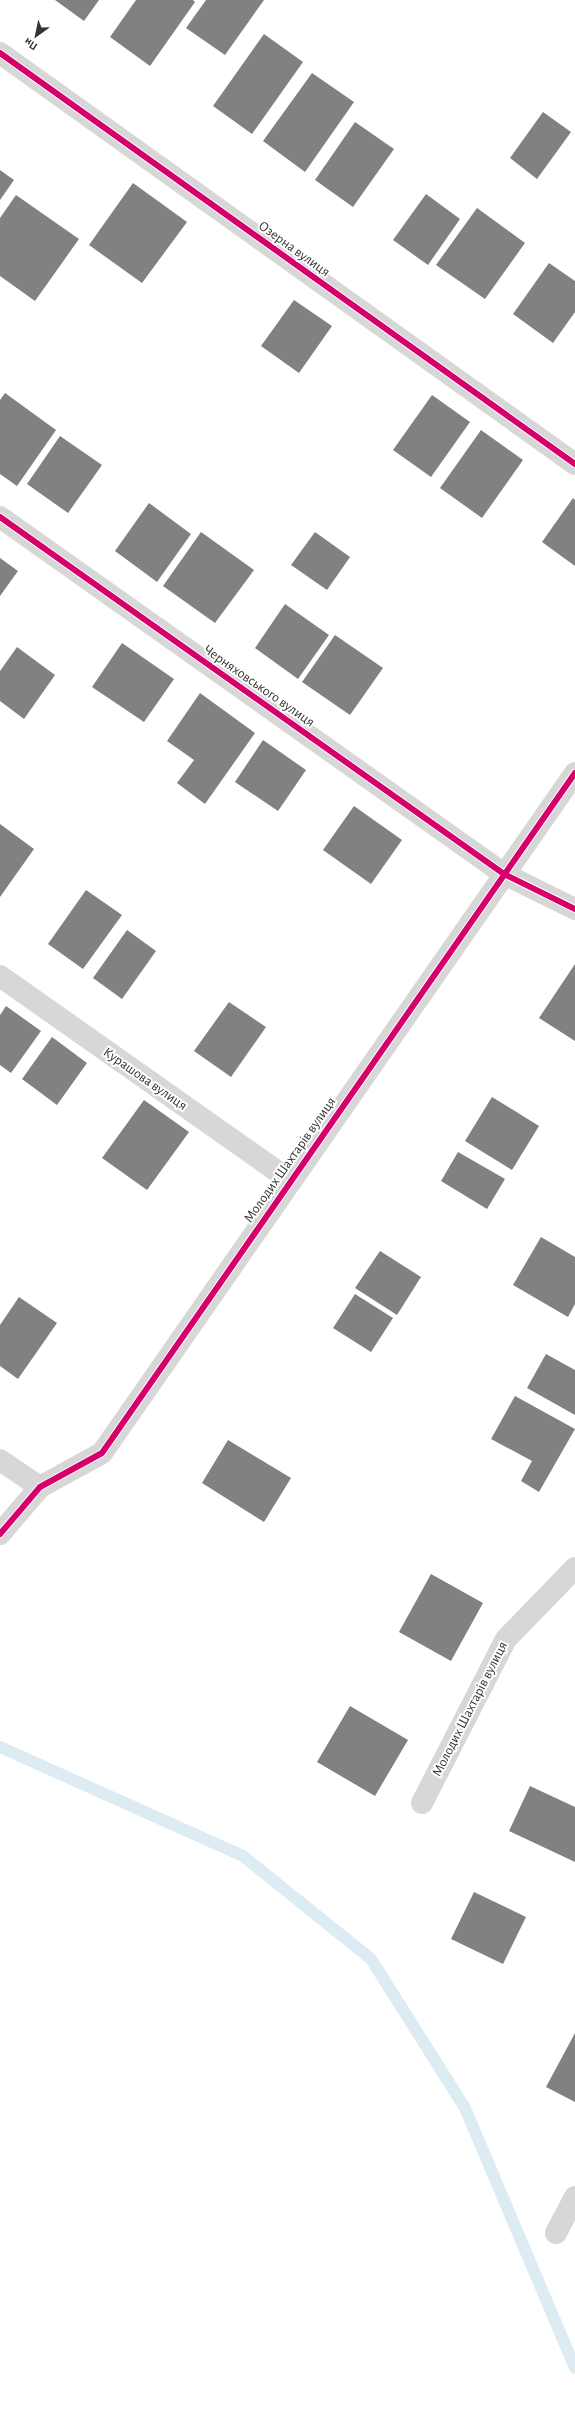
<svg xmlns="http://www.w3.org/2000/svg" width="575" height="2420" font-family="'Alegreya Sans',sans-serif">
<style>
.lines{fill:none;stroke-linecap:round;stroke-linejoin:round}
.stream{stroke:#ddebf3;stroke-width:12}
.building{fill:#818181}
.minor{stroke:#d7d7d7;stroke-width:22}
.cycleway-casing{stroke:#fff;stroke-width:8}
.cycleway{stroke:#d6006c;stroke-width:6}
.labels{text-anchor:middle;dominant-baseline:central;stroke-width:4;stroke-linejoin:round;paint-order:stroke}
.street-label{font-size:14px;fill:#333;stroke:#fff}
</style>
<rect width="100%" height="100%" fill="#fff"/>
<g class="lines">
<path class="stream" d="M0,1747l243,109 128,103 94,149 110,260"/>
</g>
<path class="building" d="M55,0h44l-15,21z
M136,0h57l2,2 -45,64 -40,-29z
M206,0h58l-39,55 -39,-27z
M264,34l39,28 -51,72 -39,-28z
M312,73l42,29 -49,70 -42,-31z
M543,112l28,20 -34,47 -27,-21z
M355,122l39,27 -41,58 -38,-27z
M0,170l14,10 -14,20z
M133,183l54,39 -45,61 -53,-38z
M426,194l34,25 -32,46 -35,-25z
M16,195l63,44 -44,62 -35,-25v-58z
M477,208l48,35 -40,56 -49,-34z
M549,263l26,18v31l-22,31 -40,-29z
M294,300l38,26 -33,47 -38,-27z
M5,393l51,37 -39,56 -17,-12v-74z
M432,395l38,27 -39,55 -38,-27z
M481,430l42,30 -41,58 -42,-30z
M60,436l42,29 -34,48 -41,-29z
M573,498l2,2v66l-33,-24z
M149,503l42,31 -34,48 -42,-31z
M201,532l53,38 -39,53 -52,-37z
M315,532l35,25 -23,33 -36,-25z
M0,558l18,13 -18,25z
M285,604l44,31 -31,44 -43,-31z
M335,635l48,33 -33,47 -48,-33z
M122,643l52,36 -30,43 -52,-35z
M17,647l38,28 -31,44 -24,-18v-30z
M200,693l55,40 -50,71 -28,-21 17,-23 -27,-19z
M263,740l43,30 -28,41 -43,-29z
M354,806l48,34 -31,44 -48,-34z
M0,824l34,25 -34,48z
M86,890l36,25 -39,54 -35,-25z
M127,930l29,21 -34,48 -29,-21z
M575,964v77l-36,-23z
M229,1002l37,25 -35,50 -37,-26z
M6,1006l35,25 -30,42 -11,-8v-50z
M52,1037l35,26 -30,42 -35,-26z
M492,1097l47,29 -27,44 -47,-29z
M144,1100l45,32 -42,58 -45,-32z
M458,1152l47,27 -18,30 -46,-28z
M541,1237l34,20v47l-7,13 -55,-32z
M380,1251l41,26 -24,38 -42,-27z
M355,1294l38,24 -22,34 -38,-24z
M19,1297l38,26 -39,56 -18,-13v-41z
M546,1354l29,16v45l-48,-27z
M515,1396l60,33 -36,63 -18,-11 11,-20 -41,-22z
M228,1440l63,38 -27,44 -62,-39z
M431,1574l52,29 -32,58 -52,-29z
M350,1706l58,34 -33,56 -58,-34z
M530,1786l45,21v55l-66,-31z
M474,1892l52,25 -23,47 -52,-25z
M575,2033v69l-29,-15z"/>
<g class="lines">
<path class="minor" d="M0,53l575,411
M0,517l504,357 71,35
M0,976l291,205
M0,1460l40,27
M0,1534l40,-47 62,-34 473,-680
M422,1803l84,-164 69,-71
M556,2233l19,-36"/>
<defs>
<path id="cycleway" d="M0,53l575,411
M0,517l504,357 71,35
M0,1534l40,-47 62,-34 473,-680"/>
</defs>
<use href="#cycleway" class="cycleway-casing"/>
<use href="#cycleway" class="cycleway"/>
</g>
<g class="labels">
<g class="street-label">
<text transform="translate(294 249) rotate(36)">Озерна вулиця</text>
<text transform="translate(259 686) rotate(35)">Черняховського вулиця</text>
<text transform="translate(145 1079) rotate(35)">Курашова вулиця</text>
<text transform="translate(290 1160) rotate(-55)">Молодих Шахтарів вулиця</text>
<text transform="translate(470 1709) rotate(-63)">Молодих Шахтарів вулиця</text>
</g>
</g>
<g transform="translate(36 36) rotate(213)" stroke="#ffffff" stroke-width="3" paint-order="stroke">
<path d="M0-3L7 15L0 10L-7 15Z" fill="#333333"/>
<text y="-6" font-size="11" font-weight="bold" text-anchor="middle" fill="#333333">Пн</text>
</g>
</svg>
